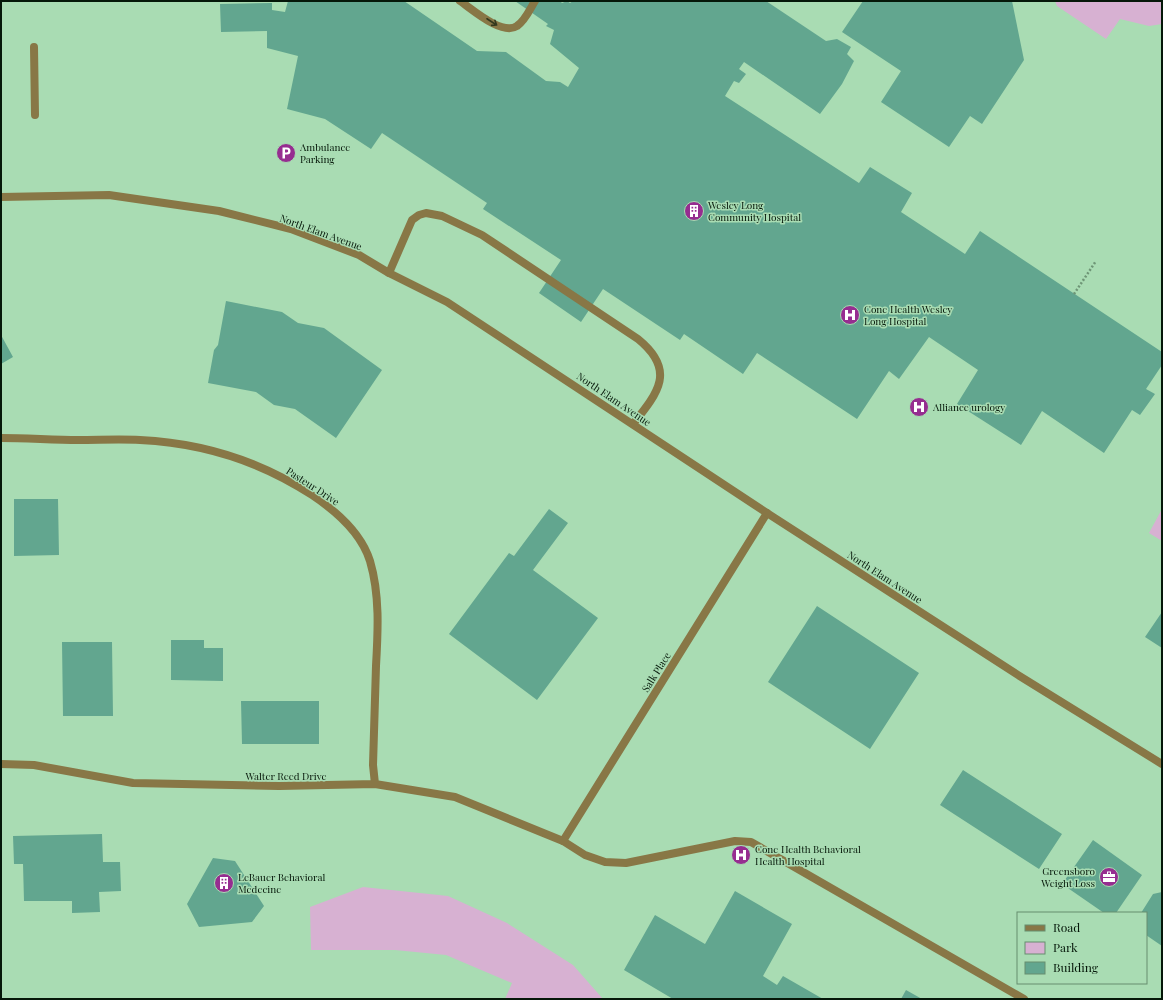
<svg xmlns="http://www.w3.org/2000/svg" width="1163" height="1000" font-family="'Playfair Display',serif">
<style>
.green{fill:#d7b1d2}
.building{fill:#62a68f}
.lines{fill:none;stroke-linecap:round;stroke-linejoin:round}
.path{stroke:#6e9576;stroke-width:2.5;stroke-dasharray:2 2;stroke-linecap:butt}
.service{stroke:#887746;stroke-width:8}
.minor{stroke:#887746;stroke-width:8}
.tertiary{stroke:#887746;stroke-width:8}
.oneway{stroke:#33391e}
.labels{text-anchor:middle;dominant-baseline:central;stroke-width:3;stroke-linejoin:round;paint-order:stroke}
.poi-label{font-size:10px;fill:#051709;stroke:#a9dcb3;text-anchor:start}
.street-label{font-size:10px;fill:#051709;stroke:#a9dcb3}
</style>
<rect width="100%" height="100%" fill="#a9dcb3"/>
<path class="green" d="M1055,1h107v23l-13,2 -29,-7 -14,20 -49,-33z
M1162,509v32l-13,-8z
M363,887l85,9 59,27 66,42 30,34h-98l7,-16 -66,-28 -51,-5h-84l-1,-43z"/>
<path class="building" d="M288,1h116l73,50 29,1 40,29 14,1 8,5 11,-19 -29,-24 4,-14 -8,-4 2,-2 -33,-23h45l2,2 5,-2 3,2 3,-2h193l60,40 11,-2 14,8 -4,7 7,7 -12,23 -22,30 -76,-52 -5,7 7,5 -7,9 -5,-2 -9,15 134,87 11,-16 42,26 -11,19 64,42 15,-23 182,121v13l-16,24 9,5 -15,21 -8,-5 -28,43 -62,-42 -21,34 -64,-41 21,-34 -49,-33 -30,42 -10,-8 -32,48 -100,-66 -14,21 -59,-40 -4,6 -77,-51 -22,33 -42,-29 22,-33 -78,-51 4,-6 -105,-70 -11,16 -46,-30 -38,-10 11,-53 -31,-8v-17l-46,1 -1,-28 52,-1v7l13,2z
M863,1h149l12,59 -42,64 -12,-8 -21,31 -68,-45 20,-31 -59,-39z
M226,301l56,11 16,11 26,5 58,42 -46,68 -41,-29 -21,-4 -18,-13 -48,-9 6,-33 4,-5z
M1,335l12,22 -12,7z
M14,499h44l1,56 -45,1z
M549,509l19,14 -35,47 65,48 -61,82 -88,-66 60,-81 5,3z
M817,606l102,67 -49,76 -102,-67z
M1162,612v36l-17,-11z
M171,640h33v8h19v33l-52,-1z
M62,642h50l1,74h-50z
M241,701h78v43h-77z
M963,770l99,64 -23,35 -99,-64z
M102,834l1,28h17l1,29 -22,1 1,20 -28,1v-12h-48l-1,-37h-9l-1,-28z
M1093,840l49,35 -26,38h-12l-42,-29z
M213,858l22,3 29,45 -12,16 -53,5 -12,-23z
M735,891l57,33 -29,52 14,9 6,-9 40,23h-150l-49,-29 31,-55 50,29z
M1162,892v54l-16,-11v-22h-5l12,-19z
M906,990l16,9h-21z"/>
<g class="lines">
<path class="path" d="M1074,294l22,-33"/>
<path class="service" d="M460,1c12,8 42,35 57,25 8,-5 13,-17 18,-25
M34,47l1,68
M389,273l23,-53 7,-5 7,-2 16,3 40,19 156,104c38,31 21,53 -5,85
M563,841l22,14 20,7 21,1 109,-22 16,1 273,157"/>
<path class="minor" d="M1,438c26,0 52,2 77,2 21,0 42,-1 62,0 62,3 120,21 172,55 24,16 49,37 58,66 10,34 8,70 6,105 -1,33 -2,66 -3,99l2,19
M1,764l33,1 99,18 146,3 96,-2 80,13 108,44 204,-328"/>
<path class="tertiary" d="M1,197l108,-2 110,16 72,18 68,26 30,18 58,29 320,211 251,162 144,89"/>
</g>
<defs><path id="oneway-shaft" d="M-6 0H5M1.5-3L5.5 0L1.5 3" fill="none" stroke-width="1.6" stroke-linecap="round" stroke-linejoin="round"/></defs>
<use class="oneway" href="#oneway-shaft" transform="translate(492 22) rotate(33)"/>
<defs>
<symbol id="parking-disc" viewBox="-11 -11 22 22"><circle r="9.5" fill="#962d90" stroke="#a9dcb3"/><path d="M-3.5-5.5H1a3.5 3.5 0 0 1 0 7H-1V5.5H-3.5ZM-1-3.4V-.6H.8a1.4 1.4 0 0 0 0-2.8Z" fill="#fff"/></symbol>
<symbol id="building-disc" viewBox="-11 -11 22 22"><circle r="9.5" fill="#962d90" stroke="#a9dcb3"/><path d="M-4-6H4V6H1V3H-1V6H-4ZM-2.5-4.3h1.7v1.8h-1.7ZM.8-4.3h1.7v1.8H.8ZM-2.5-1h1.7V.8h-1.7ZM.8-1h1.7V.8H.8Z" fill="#fff"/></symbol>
<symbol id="hospital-disc" viewBox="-11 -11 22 22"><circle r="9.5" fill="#962d90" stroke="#a9dcb3"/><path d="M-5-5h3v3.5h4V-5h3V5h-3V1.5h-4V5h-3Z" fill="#fff"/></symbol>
<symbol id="office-disc" viewBox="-11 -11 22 22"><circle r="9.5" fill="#962d90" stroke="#a9dcb3"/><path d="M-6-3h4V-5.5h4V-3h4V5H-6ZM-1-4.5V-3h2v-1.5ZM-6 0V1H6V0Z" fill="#fff"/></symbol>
</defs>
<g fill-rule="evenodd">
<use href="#parking-disc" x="275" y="142" width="22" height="22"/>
<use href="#building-disc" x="683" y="200" width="22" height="22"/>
<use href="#hospital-disc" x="839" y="304" width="22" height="22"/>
<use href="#hospital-disc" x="908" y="396" width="22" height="22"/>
<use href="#hospital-disc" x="730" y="844" width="22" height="22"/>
<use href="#office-disc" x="1098" y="866" width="22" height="22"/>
<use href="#building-disc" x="213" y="872" width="22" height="22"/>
</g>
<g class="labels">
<g class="poi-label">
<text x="300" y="147">Ambulance<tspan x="300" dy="12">Parking</tspan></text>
<text x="708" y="205">Wesley Long<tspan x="708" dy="12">Community Hospital</tspan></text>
<text x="864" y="309">Cone Health Wesley<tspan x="864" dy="12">Long Hospital</tspan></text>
<text x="933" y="407">Alliance urology</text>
<text x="755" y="849">Cone Health Behavioral<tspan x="755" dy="12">Health Hospital</tspan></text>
<text x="1095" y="871" text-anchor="end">Greensboro<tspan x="1095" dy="12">Weight Loss</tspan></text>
<text x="238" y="877">LeBauer Behavioral<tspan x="238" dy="12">Medecine</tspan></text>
</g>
<g class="street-label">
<text transform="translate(321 232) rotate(20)">North Elam Avenue</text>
<text transform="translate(614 399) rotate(34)">North Elam Avenue</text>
<text transform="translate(313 486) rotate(33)">Pasteur Drive</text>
<text transform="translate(885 577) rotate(33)">North Elam Avenue</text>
<text transform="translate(656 672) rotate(-58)">Salk Place</text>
<text x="286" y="776">Walter Reed Drive</text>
</g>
</g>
<rect width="1163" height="1000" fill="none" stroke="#051709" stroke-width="4"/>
<rect x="1017" y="912" width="130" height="72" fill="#a9dcb3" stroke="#678d6f"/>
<rect x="1025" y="925" width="20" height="6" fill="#887746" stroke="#678d6f"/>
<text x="1053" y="932" font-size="12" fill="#051709">Road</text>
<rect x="1025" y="942" width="20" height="12" fill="#d7b1d2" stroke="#678d6f"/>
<text x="1053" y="952" font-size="12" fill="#051709">Park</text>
<rect x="1025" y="962" width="20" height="12" fill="#62a68f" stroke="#678d6f"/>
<text x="1053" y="972" font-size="12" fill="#051709">Building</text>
</svg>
